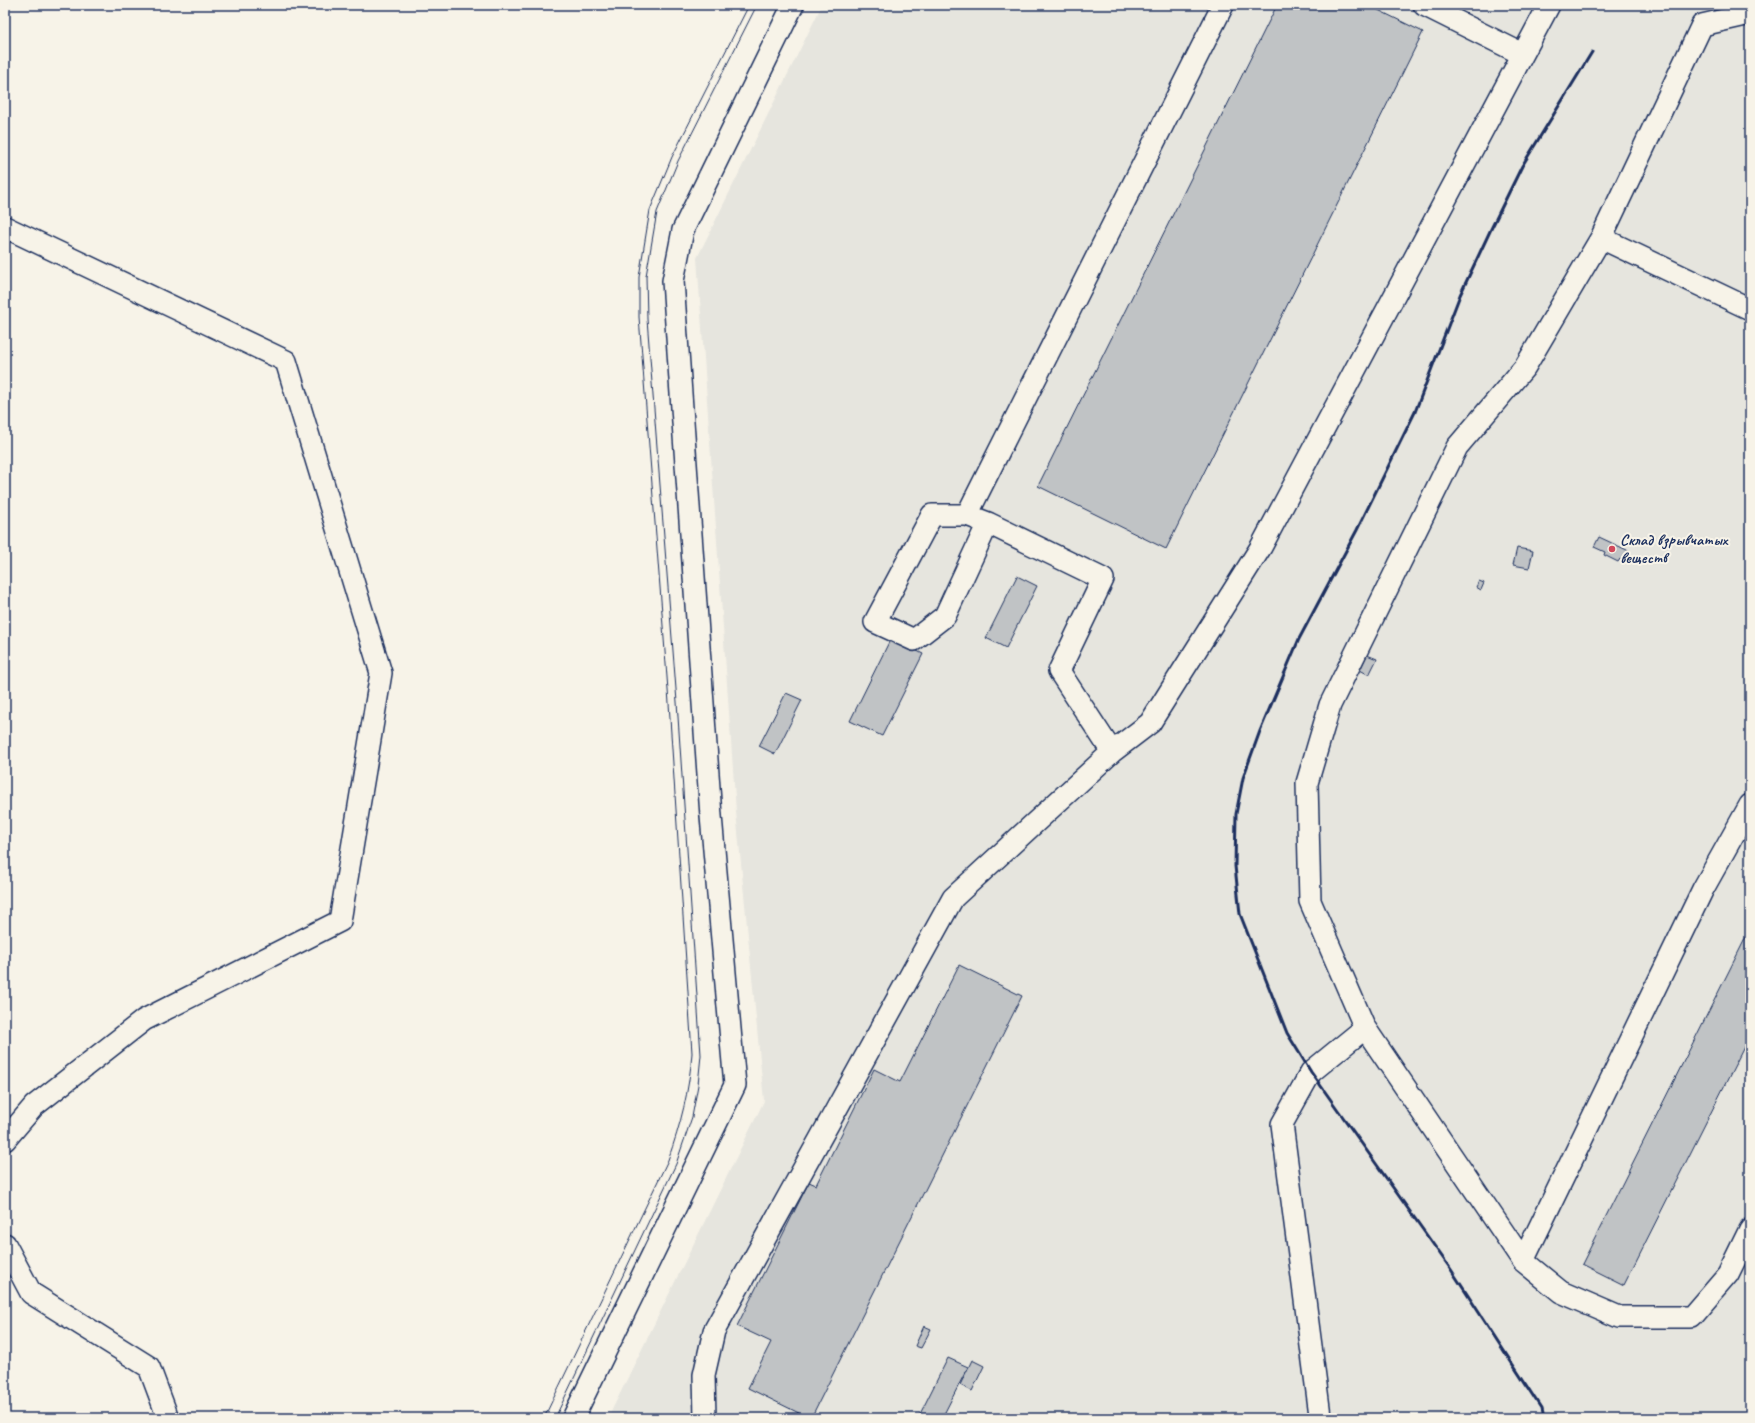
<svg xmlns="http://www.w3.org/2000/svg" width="1755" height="1423" font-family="Caveat,sans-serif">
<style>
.built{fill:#e6e5de}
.building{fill:#c0c3c5;stroke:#1b2f5e}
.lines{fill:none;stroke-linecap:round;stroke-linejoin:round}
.minor-casing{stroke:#1b2f5e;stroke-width:24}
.minor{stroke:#f7f3e8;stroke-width:21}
.tram{stroke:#1b2f5e;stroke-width:1}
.rail{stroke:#1b2f5e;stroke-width:3}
.poi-dot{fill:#d1495b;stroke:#f7f3e8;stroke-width:1.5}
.labels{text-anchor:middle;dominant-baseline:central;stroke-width:4;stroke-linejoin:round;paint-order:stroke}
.poi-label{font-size:16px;font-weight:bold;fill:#1b2f5e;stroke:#f7f3e8;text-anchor:start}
</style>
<rect width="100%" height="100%" fill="#f7f3e8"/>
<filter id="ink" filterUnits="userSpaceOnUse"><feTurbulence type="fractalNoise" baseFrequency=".025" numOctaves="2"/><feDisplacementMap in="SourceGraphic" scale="8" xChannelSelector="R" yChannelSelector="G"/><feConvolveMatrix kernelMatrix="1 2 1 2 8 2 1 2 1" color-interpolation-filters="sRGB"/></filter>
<g filter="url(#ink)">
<path class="built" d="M822,5h928v1413h-1142l156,-317 -28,-289 -39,-554z"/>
<path class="building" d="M1277,5h91l55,27 -257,517 -128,-63z
M1599,537l30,14 -5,10 -4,-2 -2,3 -14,-7 1,-3 -11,-5z
M1517,548l16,3 -4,17 -16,-3z
M1017,576l20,10 -31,62 -20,-10z
M1479,581l5,2 -3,7 -5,-3z
M891,638l32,16 -41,82 -32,-15z
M1367,655l10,4 -8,16 -9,-5z
M786,693l16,7 -27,54 -16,-8z
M1750,929v106l-126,250 -42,-21z
M959,965l63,31 -211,422h-2l-61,-30 23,-46 -34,-16 72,-144 7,3 58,-116 26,13z
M924,1326l7,3 -10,19 -6,-2z
M948,1358l20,9 -26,51h-24z
M972,1360l12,6 -12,25 -12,-6z"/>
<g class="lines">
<defs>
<path id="minor" d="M1424,5l98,49
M1750,14l-48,11 -101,213 -76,129 -68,80 -127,258 -23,78 3,118 55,127 158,233 38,31 58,25h72l37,-43 22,-45
M5,227l281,134 95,312 -41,248 -196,99 -110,86 -29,34
M1601,238l149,71
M967,515l256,-510
M988,523l-43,93 -31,24 -39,-18 57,-107h35l21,8 115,56 -44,92 53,81
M5,1244l26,49 118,74 19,51
M1523,1261l180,-372 47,-84
M573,1418l162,-333 -24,-269 -38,-535 10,-51 110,-225
M705,1418l-1,-43 10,-44 239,-433 159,-146 38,-29 111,-176 288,-542
M1319,1418l1,-3 -38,-291 29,-52 54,-44"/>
</defs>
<use href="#minor" class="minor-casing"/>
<use href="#minor" class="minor"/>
<path class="tram" d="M544,1418l124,-258c13,-37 21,-68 24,-107l-23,-350 -30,-386v-40l11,-67 22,-53 77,-152
M555,1418l121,-254 16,-47 6,-32 3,-30 -24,-353 -30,-383 -1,-43 11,-64 21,-51 79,-156"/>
<path class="rail" d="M1543,1418l-2,-10 -91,-140 -139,-196 -24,-39 -47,-119 -5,-48 1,-52 7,-36 17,-47 39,-92 58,-109 58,-118 45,-117 31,-66 31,-63 70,-114"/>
</g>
</g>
<circle class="poi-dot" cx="1612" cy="549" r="4"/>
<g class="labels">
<g class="poi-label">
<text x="1620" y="540">Склад взрывчатых<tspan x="1620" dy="18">веществ</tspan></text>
</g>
</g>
<rect width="1755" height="1423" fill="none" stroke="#f7f3e8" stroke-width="20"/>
<rect x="10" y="10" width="1735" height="1403" fill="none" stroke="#1b2f5e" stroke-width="1.5" filter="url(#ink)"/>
</svg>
